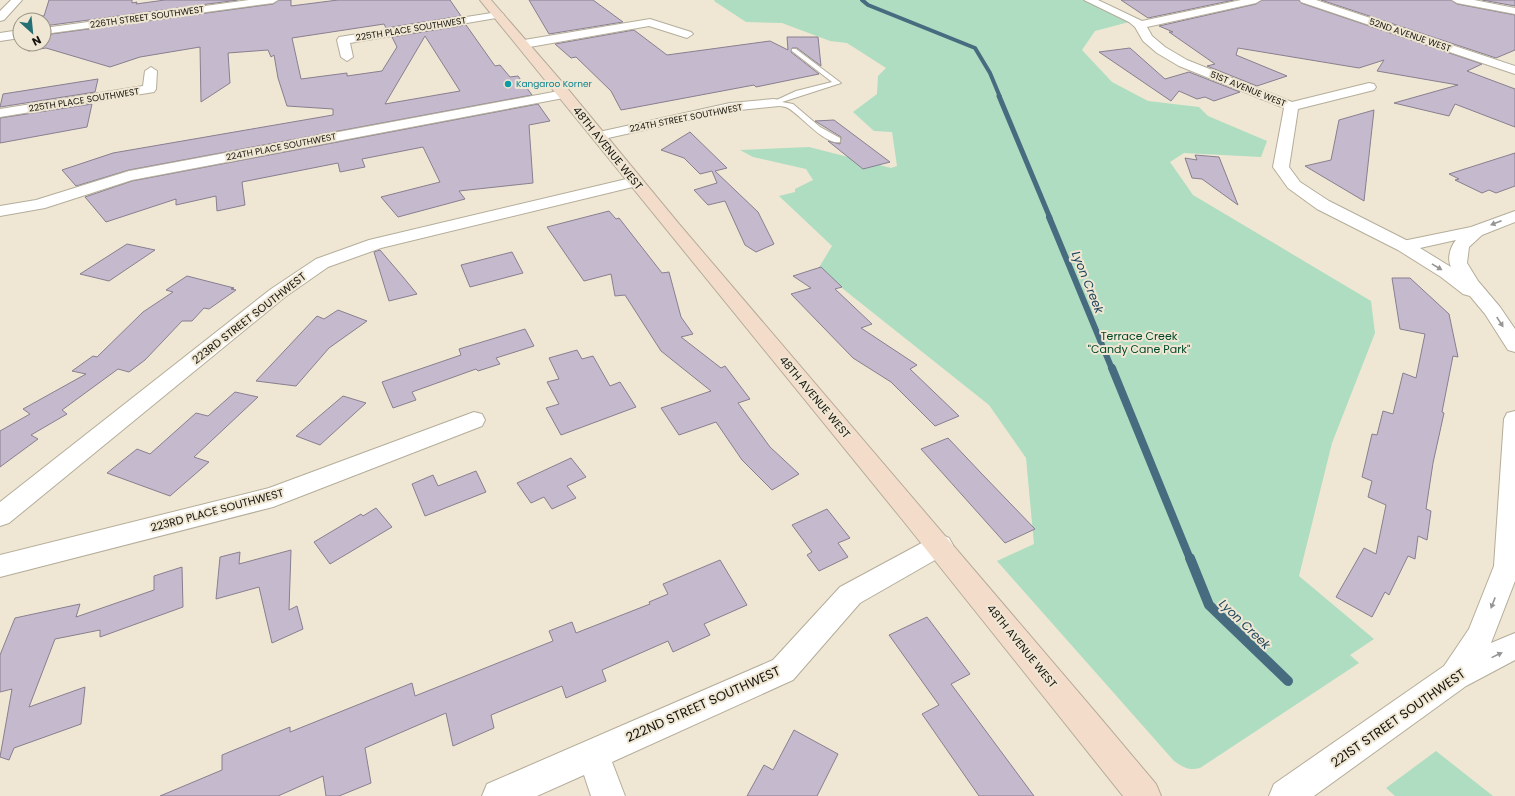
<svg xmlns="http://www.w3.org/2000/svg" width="1515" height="796" font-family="Poppins,sans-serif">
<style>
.green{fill:#aeddc1}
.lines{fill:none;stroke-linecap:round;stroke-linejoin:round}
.stream-far4{stroke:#476b7f;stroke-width:4}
.stream-far3{stroke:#476b7f;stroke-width:5}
.stream-far2{stroke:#476b7f;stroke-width:6}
.stream-far1{stroke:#476b7f;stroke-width:8}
.stream{stroke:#476b7f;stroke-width:10}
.building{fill:#c5bacd;stroke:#887f90;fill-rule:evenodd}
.service-casing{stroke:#b4ad9a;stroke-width:2}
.minor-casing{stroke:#b4ad9a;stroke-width:2}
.tertiary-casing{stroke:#b4ad9a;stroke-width:2}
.secondary-casing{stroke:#b4ad9a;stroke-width:2}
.service{fill:#fff;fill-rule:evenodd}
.minor{fill:#fff;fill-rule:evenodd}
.tertiary{fill:#fff;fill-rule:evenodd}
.secondary{fill:#f4dcca;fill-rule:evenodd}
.oneway{fill:#979593}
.culture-dot{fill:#0f9aa8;stroke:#efe7d3;stroke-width:1.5}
.labels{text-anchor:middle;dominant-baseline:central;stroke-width:4;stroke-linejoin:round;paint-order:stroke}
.far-street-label{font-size:9px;fill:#17140e;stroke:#efe7d3}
.far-culture-label{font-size:9px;fill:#0d838f;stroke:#efe7d3;text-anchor:start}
.street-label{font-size:11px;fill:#17140e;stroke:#efe7d3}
.park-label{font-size:11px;fill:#00482a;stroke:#efe7d3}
.water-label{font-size:12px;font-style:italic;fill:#1a445c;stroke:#efe7d3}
.near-street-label{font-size:13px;fill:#17140e;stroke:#efe7d3}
</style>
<rect width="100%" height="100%" fill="#efe7d3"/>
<path class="green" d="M715,0h368l44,19 -2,1 4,2 -34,9 -13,19 30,32 36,19 51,6 9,9 59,25 -6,16 -77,-4 -14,9 23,33 178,106 4,32 -43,110 -33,133 75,63 -24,16 9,8 -159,105c-12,3 -17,-1 -26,-7l-177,-200 37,-17 -8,-86 -37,-53 -171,-136 14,-23 -53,-50 16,-4v-3l18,-9 -7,-11 -53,-12 -13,-7 69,-3 82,21 6,-2 -5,-34 -18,-1 -21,-19 24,-18 1,-18 8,-8 -39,-25 -17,-2 -48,-18 -36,-1 -32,-21z
M1436,751l57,45h-98l-9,-8z"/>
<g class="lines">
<path class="stream-far4" d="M862,0l6,5 107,43 15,25 10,24"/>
<path class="stream-far3" d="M999,96l51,122"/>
<path class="stream-far2" d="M1049,217l63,152"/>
<path class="stream-far1" d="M1112,368l78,191"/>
<path class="stream" d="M1190,558l19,47 79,76"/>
</g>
<path class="building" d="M49,0h83v3l5,-1 -1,2 29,-4h73l-194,26v-6h-7l2,-4h5z
M279,0h12v6l47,-6h112l11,16 -75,12 -2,-4 -92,14 9,41 46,-6v3l35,-5 15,-24 -5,-10 74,-12 29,41 5,-1 10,12 8,-1 14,19 -403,75 -53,16 -14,-16 51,-17 220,-38v-6l-46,-3 -9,-28 -4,-23 -3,2 -3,-7 -40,3 2,30 -29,19 -1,-55 -60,10 -30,10 -64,-19 -18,3 2,-7h14v-9l229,-31zM425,36l35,55 -75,13z
M529,0h64l30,22 -74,12z
M1121,0h113l-86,18z
M1262,0h37l2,3 181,61 -15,7 48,18v38l-60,-23 -6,12 -55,-13 64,-18 -81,-14 7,-11 -25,8 -121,-20 -2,7 51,21 -30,10 -50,-20 8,-2 -46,-32h4l-14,-6 97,-22z
M1321,0h130l6,4 58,11v35l-19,8z
M1482,0h33v6z
M634,30l33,25 103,-14 18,9 -1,-13h31l3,29 -24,-18h-5l-1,4 28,22 -63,13 -2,-2 -133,25 -10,-19 -35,-34 -5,1 -16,-14z
M1130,48l35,31 24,-7 51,20 -26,9 -9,-4 -8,2 -18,-8 -8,10 -72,-49z
M98,79l-3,13 -95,15 3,-13z
M92,104l-5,23 -87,16v-25z
M538,104l12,17 -21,4 4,58 -74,8 6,8 -67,18 -17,-20 59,-15 -17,-35 -61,12 3,8 -25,5 -2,-9 -96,19 3,23 -28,6 -1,-15 -40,9v-6l-70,23 -21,-25 47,-16z
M1374,110l-10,91 -59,-35 26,-6 8,-40z
M834,120l56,42 -27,7 -35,-28 12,3 1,-7 -26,-16z
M690,132l37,36 -12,3 43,41 16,32 -18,8 -11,-7 -20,-44 -17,4 -14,-15 23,-7 -5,-12 -12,3 -16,-16 -23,-8z
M1515,153v33l-19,7 -7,-3 -7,3 -27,-13 4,-1 -10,-5z
M1195,155l24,2 19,48 -36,-26 -10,-1 -7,-20 12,2z
M609,211l7,8 3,-1 43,55 7,-1 12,45 12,17 -12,3 40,31 4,-2 25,33 -12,4 32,44 29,27 -27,16 -30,-30 -26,-38 -37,13 -18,-27 50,-17 -50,-40 -36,-56 -10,1 -4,-22 -27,7 -37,-54z
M127,244l28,6 -46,31 -29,-7z
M380,250l23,27 14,17 -28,7 -15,-49z
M512,252l11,21 -53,14 -9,-22z
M821,267l21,20 -7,2 37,35 -11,4 56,37 -7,4 49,47 -24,10 -44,-44 -38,-24 -62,-64 20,-6 -18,-12z
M187,276l47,12 -3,1 5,1 -27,19 -5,-1 -12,13h-10l-37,39 -16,12 -11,-3 -56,41 5,4 -36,21 7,4 -38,28v-36l30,-17 -7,-5 63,-35 -14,-3 21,-15 4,1 46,-45 30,-20 -7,-2z
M1392,278h18l39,36 9,43 -5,-1 -11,56 2,1 -11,50 -7,46 5,2 -4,29 -9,-4 -3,23 -7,-3 -19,39 -4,-3 -13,25 -36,-20 28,-49 12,6 10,-49 -18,-8 4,-16 -10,-4 10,-43 5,1 6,-24 10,3 10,-41 13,5 9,-44 -25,-5z
M338,310l29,11 -38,27 -33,38 -40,-5 61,-65 7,3z
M525,329l9,17 -38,12 4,6 -22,7 -2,-2 -64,23 4,8 -23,8 -11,-26 79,-27 -2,-6z
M577,350l5,9 11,-3 17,30 10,-4 16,25 -75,28 -15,-27 13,-4 -12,-22 12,-3 -10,-21z
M235,392l23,5 -64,60 15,5 -39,34 -63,-23 30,-24 13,5 46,-41 12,3z
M343,396l23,7 -46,42 -24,-9z
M948,438l34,36 53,55 -30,14 -84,-94z
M571,458l15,19 -19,9 9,12 -24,11 -8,-12 -13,6 -14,-20z
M476,471l10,21 -61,24 -13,-32 21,-9 5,11z
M376,508l16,19 -62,37 -16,-22 47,-28 2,2z
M827,509l23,29 -12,5 10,14 -29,14 -12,-16 5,-3 -20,-27z
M291,550l-2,60 8,-4 6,23 -31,14 -13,-56 -43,12 4,-42 20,-5 -1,12z
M720,560l27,45 -43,19 6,11 -37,17 -5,-11 -66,29 4,11 -40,17 -4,-12 -71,29 3,13 -41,18 -7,-33 -81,35 6,35 -32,13h-13l-3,-20 -45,20h-118l62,-26v-15l68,-28v5l122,-49 3,13 138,-55 -4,-10 23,-9 4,11 74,-29 -1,-2 19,-8 -5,-10z
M182,567l1,40 -83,30v-7l-45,9 -26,68 56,-20 -4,37 -67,24 -5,12 -9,-3 12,-68 -12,3v-37l15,-37 65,-14 -4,13 78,-27v-14z
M927,617l43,57 -19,10 83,112h-55l-57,-82 17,-9 -50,-70z
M794,730l44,24 -21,42h-70l17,-31 9,5z"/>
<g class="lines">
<defs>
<path id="service" d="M792,49h4l45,34 -59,19 11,2 27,23 20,11v4c-16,3 -39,-27 -52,-34 -6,-3 -13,-1 -18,-5l26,-12 36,-9 -40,-31z"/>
<path id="minor" d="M11,0h11l-18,20 -4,1v-10z
M249,0h29l-5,3 -229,31v-6z
M1084,0h14l44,21 99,-21h20l-5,3 -109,24 5,9 13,11 22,13 105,42 77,-19 5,1 2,3 -2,3 -76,19 -9,58 11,15 29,19 81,41 3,4 -3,4 -6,1 -6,-1 -81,-41 -29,-21 -15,-21 11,-59 -105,-42 -22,-13 -14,-12 -8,-14 -6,-5z
M1300,0h16l199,66v8l-214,-72z
M1452,0h22l41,8v6l-58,-11z
M498,12l4,1 2,2 -2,2 -152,26 3,14 -6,4 -6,-4 -4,-17 2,-3z
M650,19l41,13 2,2 -6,4 -38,-12 -125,22 -6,-4 6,-4z
M20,30v8l-20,3v-8z
M151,67l6,4 -1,18 -2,3 -154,25v-8l143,-23 2,-15z
M564,90l5,1 2,3 -2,3 -437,83 -87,28 -45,8v-10l36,-6 93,-29z
M774,99l5,1 2,3 -2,3 -49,5 -131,29 -5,-1 -2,-3 2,-3 5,-1 131,-29z
M635,177l6,2 2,3 -2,3 -260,63 -53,19 -43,30 -276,226 -9,3v-24l271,-213 45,-30 53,-19z
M474,412l8,2 3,6 -3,6 -209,81 -273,70v-22l269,-67z
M940,534l9,4 4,7 -4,7 -89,51 -67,77 -181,82 13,34h-34l-7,-21 -47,21h-55l5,-12 286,-124 67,-73 91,-49z"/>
<path id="tertiary" d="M1515,211v11l-33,13 -13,12 -2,16 11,18 22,26 15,22v23l-7,-2 -23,-36 -15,-18 -7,-2 -22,-17 -43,-27 -3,-4 3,-4 73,-15zM1456,240c-6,7 -9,19 -5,27l-31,-19z
M1515,411v170l-24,62 24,-10v27l-49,26 -152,110h-45l5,-12 170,-118 25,-37 25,-63 10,-147 3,-6z"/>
<path id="secondary" d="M480,0h11l71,82 117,142 418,490 59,70 5,12h-38l-222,-278z"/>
</defs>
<use href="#service" class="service-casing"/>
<use href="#minor" class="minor-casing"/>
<use href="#tertiary" class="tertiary-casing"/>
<use href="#secondary" class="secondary-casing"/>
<use href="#service" class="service"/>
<use href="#minor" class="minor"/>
<use href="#tertiary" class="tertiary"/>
<use href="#secondary" class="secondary"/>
</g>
<defs><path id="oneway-solid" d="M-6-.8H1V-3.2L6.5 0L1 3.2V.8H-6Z"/></defs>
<g class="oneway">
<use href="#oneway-solid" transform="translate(1496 223) rotate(159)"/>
<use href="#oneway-solid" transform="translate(1437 267) rotate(31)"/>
<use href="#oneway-solid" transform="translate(1500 322) rotate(57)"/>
<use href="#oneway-solid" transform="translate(1493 603) rotate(111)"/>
<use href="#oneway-solid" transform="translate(1497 655) rotate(-26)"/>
</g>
<circle class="culture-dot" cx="508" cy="84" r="4"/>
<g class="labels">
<g class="far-street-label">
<text transform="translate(147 17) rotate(-8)">226TH STREET SOUTHWEST</text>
<text transform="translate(411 29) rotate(-9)">225TH PLACE SOUTHWEST</text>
<text transform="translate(1410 35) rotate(19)">52ND AVENUE WEST</text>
<text transform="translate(1248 89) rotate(22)">51ST AVENUE WEST</text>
<text transform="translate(84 100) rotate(-9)">225TH PLACE SOUTHWEST</text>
<text transform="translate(686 118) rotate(-11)">224TH STREET SOUTHWEST</text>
<text transform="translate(281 147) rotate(-11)">224TH PLACE SOUTHWEST</text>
</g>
<g class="far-culture-label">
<text x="516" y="84">Kangaroo Korner</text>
</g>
<g class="street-label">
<text transform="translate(608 148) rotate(51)">48TH AVENUE WEST</text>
<text transform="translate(249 318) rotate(-38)">223RD STREET SOUTHWEST</text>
<text transform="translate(815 397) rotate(50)">48TH AVENUE WEST</text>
<text transform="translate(217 510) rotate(-15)">223RD PLACE SOUTHWEST</text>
<text transform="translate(1022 646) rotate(51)">48TH AVENUE WEST</text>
</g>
<g class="park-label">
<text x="1139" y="336">Terrace Creek<tspan x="1139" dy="13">"Candy Cane Park"</tspan></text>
</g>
<g class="water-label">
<text transform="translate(1088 282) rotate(68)">Lyon Creek</text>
<text transform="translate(1245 624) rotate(44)">Lyon Creek</text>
</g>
<g class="near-street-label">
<text transform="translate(703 704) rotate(-24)">222ND STREET SOUTHWEST</text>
<text transform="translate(1398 718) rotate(-35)">221ST STREET SOUTHWEST</text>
</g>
</g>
<g transform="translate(32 32) rotate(153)"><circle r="19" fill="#efe7d3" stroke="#999384"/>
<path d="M0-3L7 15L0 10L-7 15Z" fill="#257074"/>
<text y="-6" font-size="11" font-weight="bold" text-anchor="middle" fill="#17140e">N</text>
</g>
</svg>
